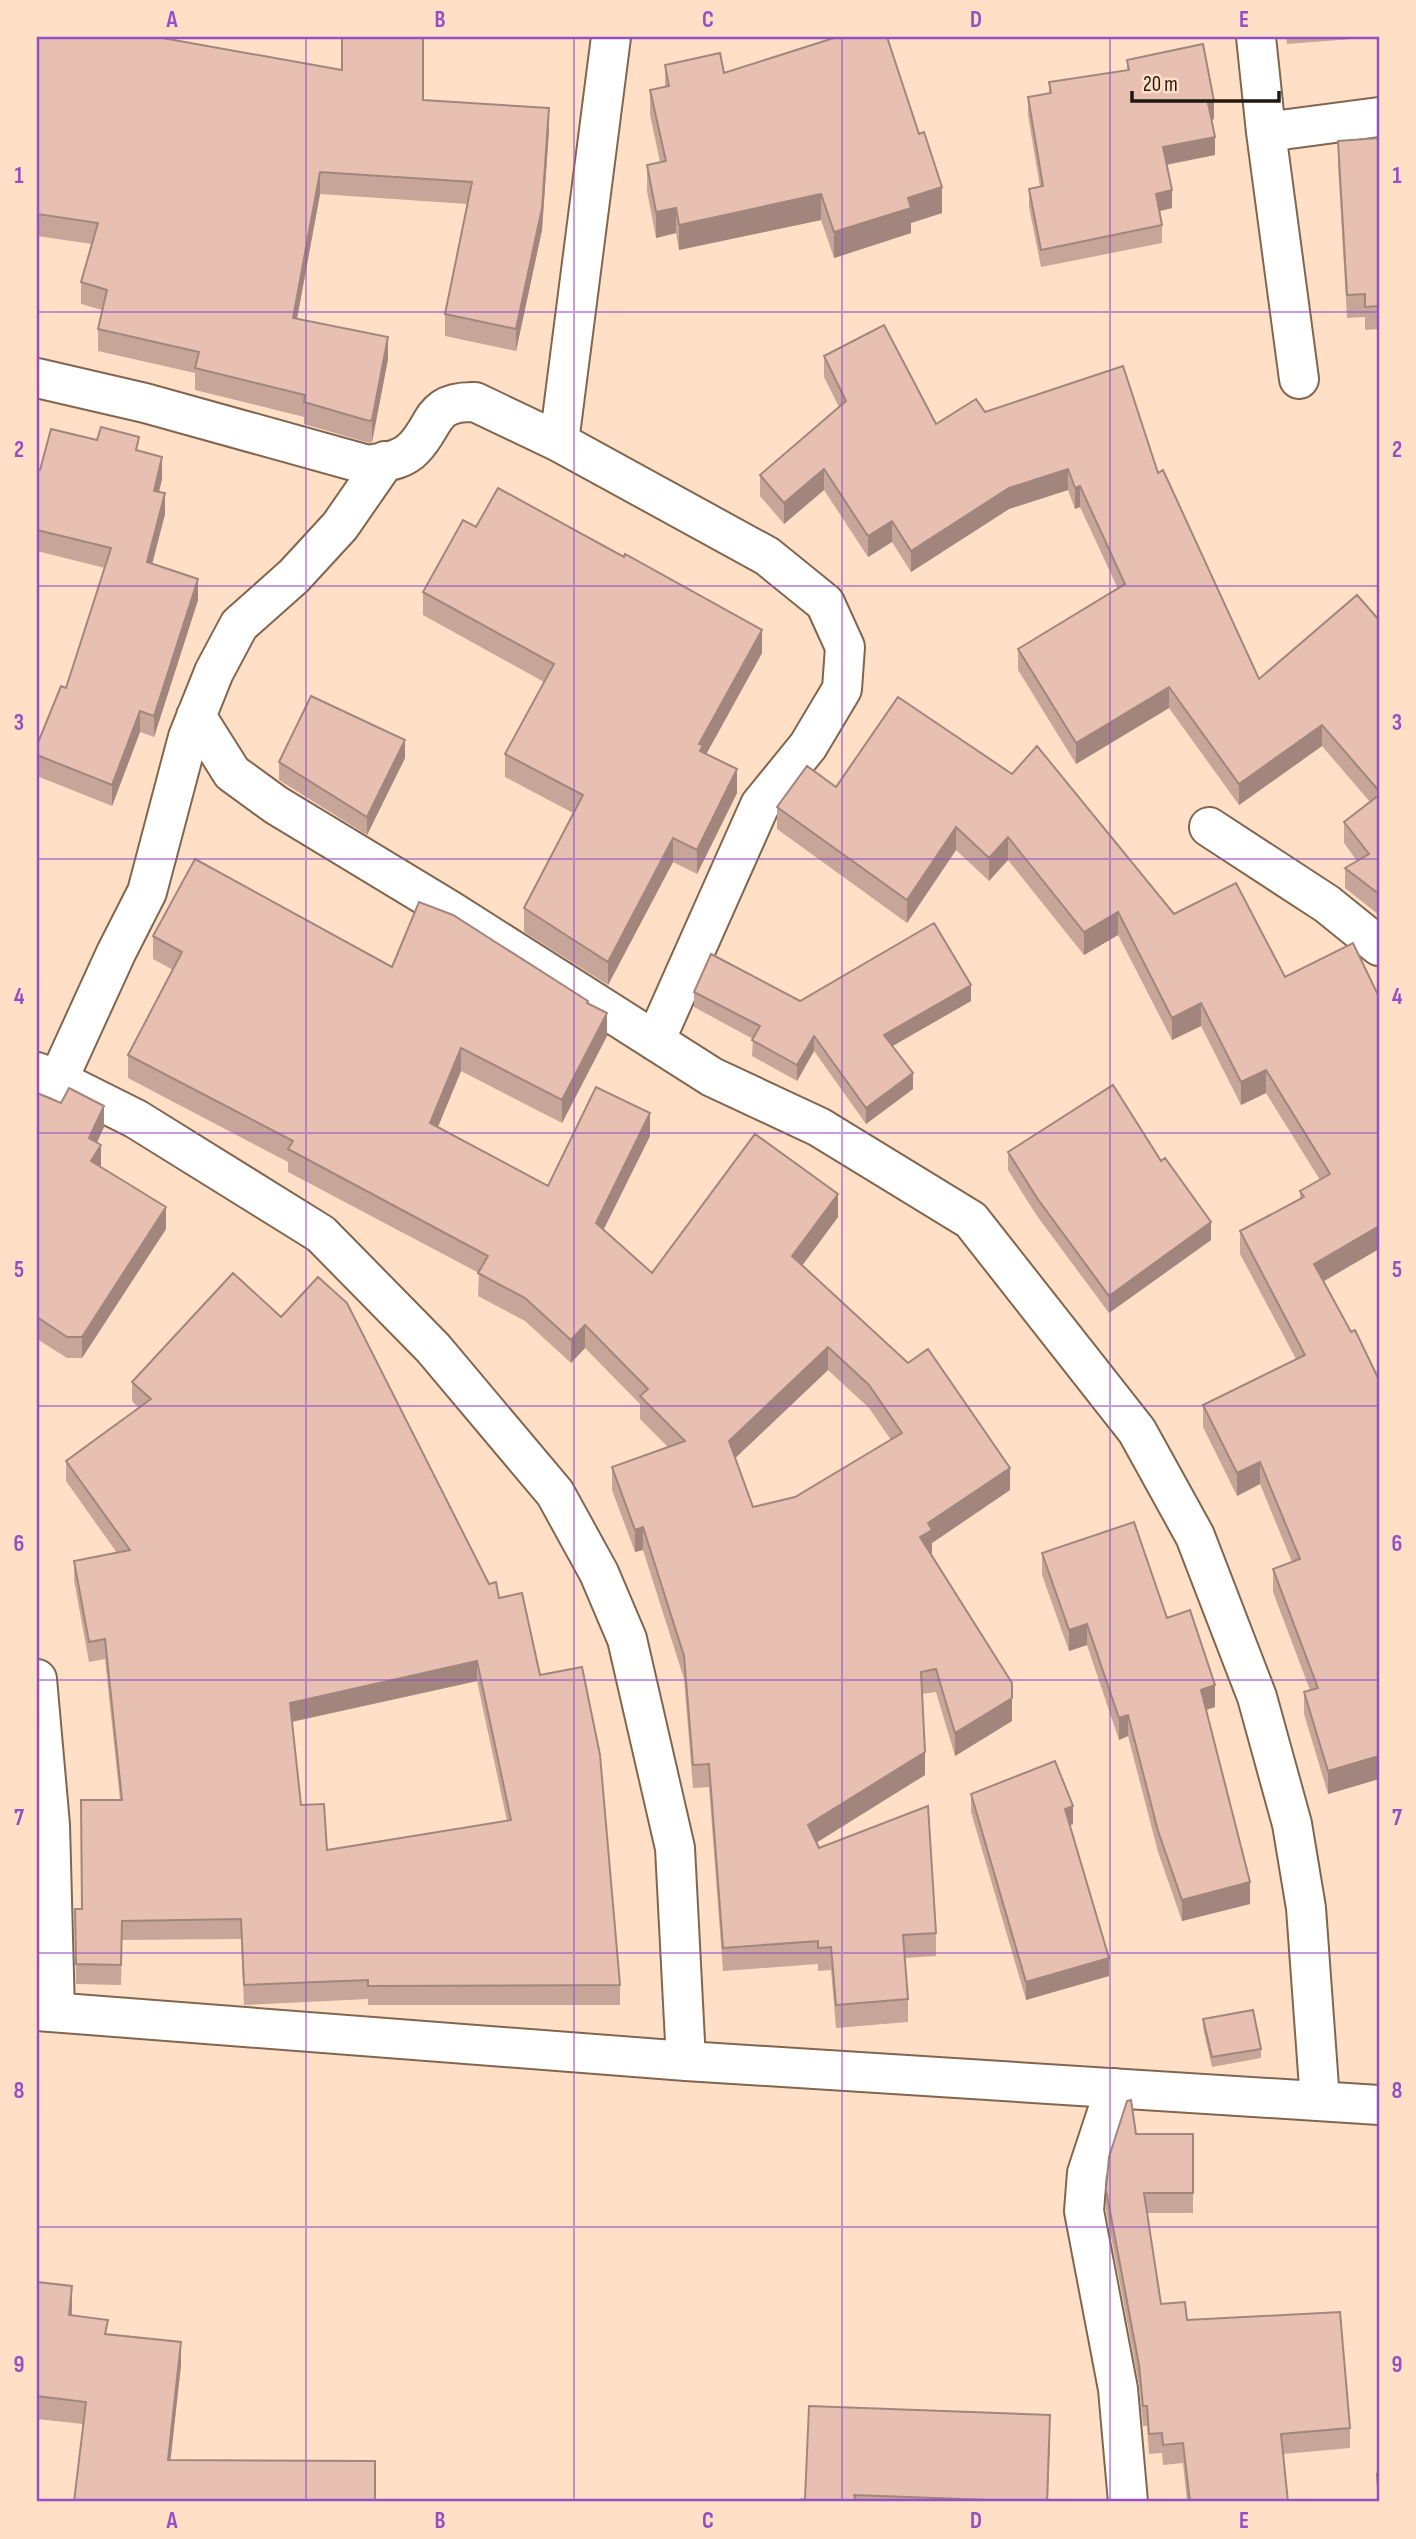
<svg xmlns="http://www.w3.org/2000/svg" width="1416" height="2539" font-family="'Sofia Sans Condensed',sans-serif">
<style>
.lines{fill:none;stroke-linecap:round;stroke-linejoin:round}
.minor-casing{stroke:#81664f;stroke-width:42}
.minor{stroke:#fff;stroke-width:38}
.wall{fill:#c7a599;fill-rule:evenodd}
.shaded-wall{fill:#a2867d}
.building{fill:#e7c0b2;stroke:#a2867d;stroke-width:2;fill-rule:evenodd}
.grid{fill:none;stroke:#934fc3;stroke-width:2;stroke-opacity:0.55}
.neatline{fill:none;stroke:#934fc3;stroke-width:2.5}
.grid-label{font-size:23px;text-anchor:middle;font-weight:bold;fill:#934fc3}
</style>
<rect width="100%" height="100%" fill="#ffe0c6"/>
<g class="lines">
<defs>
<path id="minor" d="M1256,37l10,95 33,247
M1266,132l113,-15
M37,378l108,25 223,62c16,-3 34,-4 46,-17 23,-24 16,-47 61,-46l84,40 208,114 58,47 20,44 -3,42 -34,57 -48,59 -105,236
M559,442l52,-405
M196,716l36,57 44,32 175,106 261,166 107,50 152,93 166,211 58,105 62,161 35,127 14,84 14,193
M1209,827l118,77 52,42
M37,1072l21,8 78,39 185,115 112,114 122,145 44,80 28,66 48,209 11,213
M58,1080l58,-127 31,-61 41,-155 26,-65 25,-47 55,-49 46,-50 45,-65
M37,1679l13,146 5,187
M37,2011l649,50 693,44
M1115,2088l-28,85 -3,38 34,178 10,113"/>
</defs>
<use href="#minor" class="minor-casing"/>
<use href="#minor" class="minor"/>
</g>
<path class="wall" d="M37,37l386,63 126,30 -7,100 -26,121 -71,-15v-22l22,-110 -147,-10 -23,125 91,40 -16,83 -3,1 -65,-19v-7l-109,-27v-17l-97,-22v-22l4,-19 -21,-6v-22l11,-38 -55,-8z
M1286,37h93l-92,7z
M1127,60l87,59 -2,1 3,35 -48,10 5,43 -13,3 3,14v18l-121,24 -12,-60v-18l11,-2 -12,-72v-18l21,-3v-12l78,-12z
M665,65l59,8 218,140 -31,10v10l-77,25 -13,-38 -142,30 -3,-17 -20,5 -9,-47v-26l13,-3 -10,-47v-25l15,-3z
M1379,138v191l-14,1v-13l-18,1 -9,-154v-23z
M824,356l112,68 49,-12 173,61 101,206 120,-59v295l-34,-27v-20l12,-7 -13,-18v-21l26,-20 -48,-56 -83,59 -70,-97 -93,56 -58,-94v-21l100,-60 -38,-82 -5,2 -7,-19 -59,19 -98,63 -19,-30 -24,15 -44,-67 -40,34 -24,-28v-21l79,-68 -15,-30z
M1379,406v29l-1,-5v-23z
M139,451l23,28 -3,13 6,22 -13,50 46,36 -44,137 -14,-5 -28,74 -75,-30v-31l29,-57 39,-120 -68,-17v-81h3z
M476,527l286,126 -56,101 31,39 -40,81 -24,-12 -65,123 -84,-53v-24l49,-95 -68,-36v-23l39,-72 -121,-67v-23z
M898,697l276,217 111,63 68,-34 -29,338 27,51 28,48v399l-51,15 -24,-80v-22l6,-2 -37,-98v-23l19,-7 -32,-78 -23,12 -34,-69v-22l93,-46 -56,-105v-23l60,-32v-8l20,-11 -54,-87 -25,12 -40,-79 -29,14 -54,-105 -34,20 -76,-95 -19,21 -33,-31 -49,73 -130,-94v-22l59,-20z
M405,758l-38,77 -88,-55v-18z
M153,936l239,31 196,36 19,33 -45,87 -101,-52 -23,56 110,59 102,-50 -47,94 49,43 186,-56 -36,49 208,224 -78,53v10h-1l81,168 -57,35 -19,-64 -14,2 3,81 -109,67 3,6 117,85v23l-31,2 3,41v23l-72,6 -5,-58 -13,1v-7l-95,7 -14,-184 -16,1 -9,-109 -41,-129 -8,2 -23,-62v-23l56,-20 -28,-28v-15l-55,-56 -14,15 -46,-42 -47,-25 1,-23 -191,-101v-10l-160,-84v-23l45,-85 -20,-11zM828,1370l41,38 22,32 -96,57 -42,10 -18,-49z
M694,992l106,9h171l-79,45 21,43 -47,35 -52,-73 -17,30 -45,-25 1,-17 -59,-32z
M37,1093l67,34 -7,15 4,25 65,62 -84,129h-15l-30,-19z
M1008,1152l203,88 -102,73 -72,-97 -29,-46z
M132,1382l357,202 10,14 41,77 80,310v20h-252v-6l-124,6 -3,-66 -119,1 -1,45 -45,-1 -1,-75h7l38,-109 -15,-141 -16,3 -15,-82v-19l43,-8 -51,-72v-20l73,-53 -7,-7zM477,1681l30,140 -180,29 -26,-45 -9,-83z
M1042,1553l125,65 48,89 -9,3 44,194 -68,17 -24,-69 -30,-116 -9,4 -32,-95 -18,6 -27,-76z
M971,1794l102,30 -4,1 40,151 -83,24 -55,-188z
M1203,2019l58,30v9l-49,9 -9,-39z
M1136,2134h57v79h-46l14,91 26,16 163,108v20l-67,6 5,48h-101l-4,-39 -20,2 -1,-12 -13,1 -2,-28h-4l-4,-41 -33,-175v-20z
M37,2282l35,27v6l36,19 73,31 -11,95 -96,42 9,-78 -46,-5z
M1050,2439l-2,63h-256l13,-3z
M1377,2474l2,28h-2z"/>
<path class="shaded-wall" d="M1214,101v18l-6,2v-18z
M549,108v22l-7,100 -26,121v-22z
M1215,137v18l-52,10v-18z
M320,172v22l-27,146v-22z
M942,187v26l-31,10v10l-77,25v-26l74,-34z
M1172,190v18l-16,4v-18z
M821,194v26l-142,30v-25z
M676,208v25l-20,5v-26z
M388,337v22l-16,83v-22z
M162,457v22l-8,33v-21z
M824,469v21l-40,34v-21z
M1068,469v21l-59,19 -98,63v-21l98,-63z
M1080,486v21l-5,2v-21z
M165,493v21l-18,70v-22z
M892,521v21l-24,15v-21z
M198,579v21l-44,137v-21z
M762,630v23l-59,107v9l-4,-25z
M1169,687v21l-93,56v-21z
M140,711v21l-28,74v-21z
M1322,725v21l-83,59v-21z
M405,740v18l-38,77v-18z
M737,769v24l-40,81v-24z
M956,827v23l-49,73v-23z
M1008,837v23l-19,21v-23z
M673,838v24l-65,123v-23z
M1118,912v23l-34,20v-23z
M971,985v16l-87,50v-16z
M1201,1003v23l-29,14v-22z
M607,1013v23l-45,87v-23z
M814,1036v15l-17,30v-16z
M461,1048v23l-31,75v-23z
M1266,1070v23l-25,12v-23z
M913,1073v16l-47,35v-16z
M104,1106v21l-15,33v-22z
M650,1113v23l-54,109v-22z
M101,1145v21l-10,-5z
M838,1194v23l-46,62v-23z
M166,1207v22l-84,129v-21z
M1211,1222v18l-102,73v-17z
M1379,1226v23l-65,38v-23z
M585,1325v23l-14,15v-23z
M828,1347v23l-99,94v-23z
M1260,1462v22l-23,12v-23z
M1010,1468v22l-78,53v10l-12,6v-22l8,-14z
M643,1527v23l-8,2v-22z
M1087,1624v21l-18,6v-21z
M477,1661v20l-187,41v-19z
M1215,1685v22l-14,4v-21z
M1012,1698v23l-57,35v-23z
M1128,1715v21l-9,4v-22z
M925,1752v23l-117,73v-23z
M1379,1756v23l-51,15v-23z
M1073,1806v18l-8,3v-18z
M1250,1882v22l-68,17v-21z
M1109,1958v18l-83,24v-18z
M72,2286v23l-3,28v-22z
M181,2342v23l-13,118v-23z
M1050,2415v24l-3,63z"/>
<path class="building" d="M37,37h120l185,33v-33h81v63l126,8 -7,100 -26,121 -71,-15 27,-132 -152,-10 -27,146 95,19 -16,83 -3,1 -65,-19 1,-7 -110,-27 4,-16 -101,-23 9,-39 -26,-8 17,-59 -61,-9z
M837,37h50l32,97 5,-2 18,55 -34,11 3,10 -77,24 -13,-38 -142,31 -3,-17 -20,4 -9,-47 19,-4 -16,-71 19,-4 -4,-21 55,-12 4,20z
M1203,44l11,57 -6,2 7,34 -52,10 9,43 -16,4 6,31 -121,25 -12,-61 14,-3 -15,-89 23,-4 -2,-11 80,-12 -2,-10z
M1379,138v168l-14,1v-13l-18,1 -9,-154z
M884,325l52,99 40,-25 9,13 138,-46 35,107 5,-3 96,209 98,-84 22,25v171l-57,-66 -83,59 -70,-97 -93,56 -58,-94 107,-65 -45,-98 -5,2 -7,-19 -59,19 -98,63 -19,-30 -24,15 -44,-67 -40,34 -24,-28 86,-74 -22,-45z
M101,427l38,10 -3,13 26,7 -8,34 11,2 -18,69 51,17 -44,137 -14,-5 -28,74 -75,-30v-10l24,-59 5,2 45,-140 -74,-18v-60h3l11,-41 46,11z
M498,488l126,69 1,-3 137,76 -63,114 4,1 -3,6 37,18 -40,81 -24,-12 -65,124 -84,-54 59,-113 -78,-41 49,-90 -131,-72 40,-72 13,7z
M311,696l94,44 -38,77 -88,-55z
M898,697l114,77 25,-28 137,168 62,-31 49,94 68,-34 26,54v229l-65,38 37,68 4,-2 24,50v376l-51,15 -24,-79 14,-4 -45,-119 27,-10 -40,-97 -23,11 -34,-68 102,-50 -65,-124 64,-34 -4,-6 30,-17 -64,-104 -25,12 -40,-79 -29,15 -54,-106 -34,20 -76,-95 -19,21 -33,-31 -49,73 -130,-93 30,-41 29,21z
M1379,795v99l-34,-26 24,-14 -25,-32z
M195,859l197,108 27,-65 34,13 135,86 -1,2 20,10 -45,87 -101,-52 -31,75 118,63 48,-99 54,26 -54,110 56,50 103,-139 83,60 -46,62 116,107 20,-14 82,119 -82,55 4,7 -12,7 92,146v15l-57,35 -19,-64 -15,3 4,80 -117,73 11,23 109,-42 8,127 -33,2 5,64 -72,6 -5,-58 -13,1v-7l-95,7 -14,-184 -16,1 -9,-109 -41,-129 -8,3 -23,-63 73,-26 -45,-45 8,-7 -63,-64 -14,15 -46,-42 -47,-25 10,-17 -200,-107 5,-8 -165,-86 54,-103 -29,-16zM828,1347l41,38 33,48 -107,64 -42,10 -24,-66z
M934,923l37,62 -87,50 29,38 -47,35 -52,-72 -17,29 -45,-25 8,-14 -66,-34 17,-38 89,47z
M1113,1085l48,76 4,-3 46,64 -102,74 -72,-98 -29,-46z
M69,1088l35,18 -15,32 12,7 -10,16 75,46 -84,130h-15l-30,-20v-224l24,10z
M233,1273l48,44 37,-40 29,26 142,281 7,-2 3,16 23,-5 18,82 42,-8 18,88 20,230 -252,1v-6l-124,5 -3,-66 -119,2 -1,44 -45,-1 -1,-55h7l-1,-109h41l-17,-161 -16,3 -15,-81 56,-11 -64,-89 85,-62 -19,-17zM477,1661l34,159 -184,30 -3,-46 -23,1 -11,-102z
M1134,1522l33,96 23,-8 25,75 -14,5 49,192 -68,18 -24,-69 -30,-116 -9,3 -32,-94 -18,6 -27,-77z
M1055,1761l18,45 -8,3 44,149 -83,24 -55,-188z
M1253,2010l8,39 -49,8 -9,-38z
M1131,2100l5,34h57v59h-49l17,111 24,-2 2,18 153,-8 10,116 -69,6 7,68h-98l-7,-59 -20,2 -1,-12 -13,1 -2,-28h-4l-4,-41 -33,-175 3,-33 18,-56z
M37,2282l35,4 -3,29 39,5 -3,14 76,8 -13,118 207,1v41h-301l12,-100 -49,-6z
M809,2406l241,9 -3,87 -193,-7 2,7h-64v-1l13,-2z
M1377,2474h2v26z"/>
<path class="grid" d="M306,37v2465M574,37v2465M842,37v2465M1110,37v2465M37,312h1342M37,586h1342M37,859h1342M37,1133h1342M37,1406h1342M37,1680h1342M37,1953h1342M37,2227h1342"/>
<rect width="1416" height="2539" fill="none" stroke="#ffe0c6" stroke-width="77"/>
<path d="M1132 91v10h147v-10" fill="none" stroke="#23180f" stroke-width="3.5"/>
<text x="1143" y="91" font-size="21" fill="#23180f" stroke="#ffe0c6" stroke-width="5" paint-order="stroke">20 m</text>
<rect x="38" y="38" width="1340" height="2462" class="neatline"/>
<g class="grid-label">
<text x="172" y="27">A</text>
<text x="440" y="27">B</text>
<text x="708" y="27">C</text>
<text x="976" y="27">D</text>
<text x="1244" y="27">E</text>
<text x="19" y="183">1</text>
<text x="1397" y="183">1</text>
<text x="19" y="457">2</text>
<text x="1397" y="457">2</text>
<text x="19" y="730">3</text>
<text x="1397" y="730">3</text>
<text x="19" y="1004">4</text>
<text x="1397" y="1004">4</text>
<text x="19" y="1277">5</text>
<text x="1397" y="1277">5</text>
<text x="19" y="1551">6</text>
<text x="1397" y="1551">6</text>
<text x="19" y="1825">7</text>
<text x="1397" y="1825">7</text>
<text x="19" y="2098">8</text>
<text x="1397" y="2098">8</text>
<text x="19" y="2372">9</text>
<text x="1397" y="2372">9</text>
<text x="172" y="2528">A</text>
<text x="440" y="2528">B</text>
<text x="708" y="2528">C</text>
<text x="976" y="2528">D</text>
<text x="1244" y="2528">E</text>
</g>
</svg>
